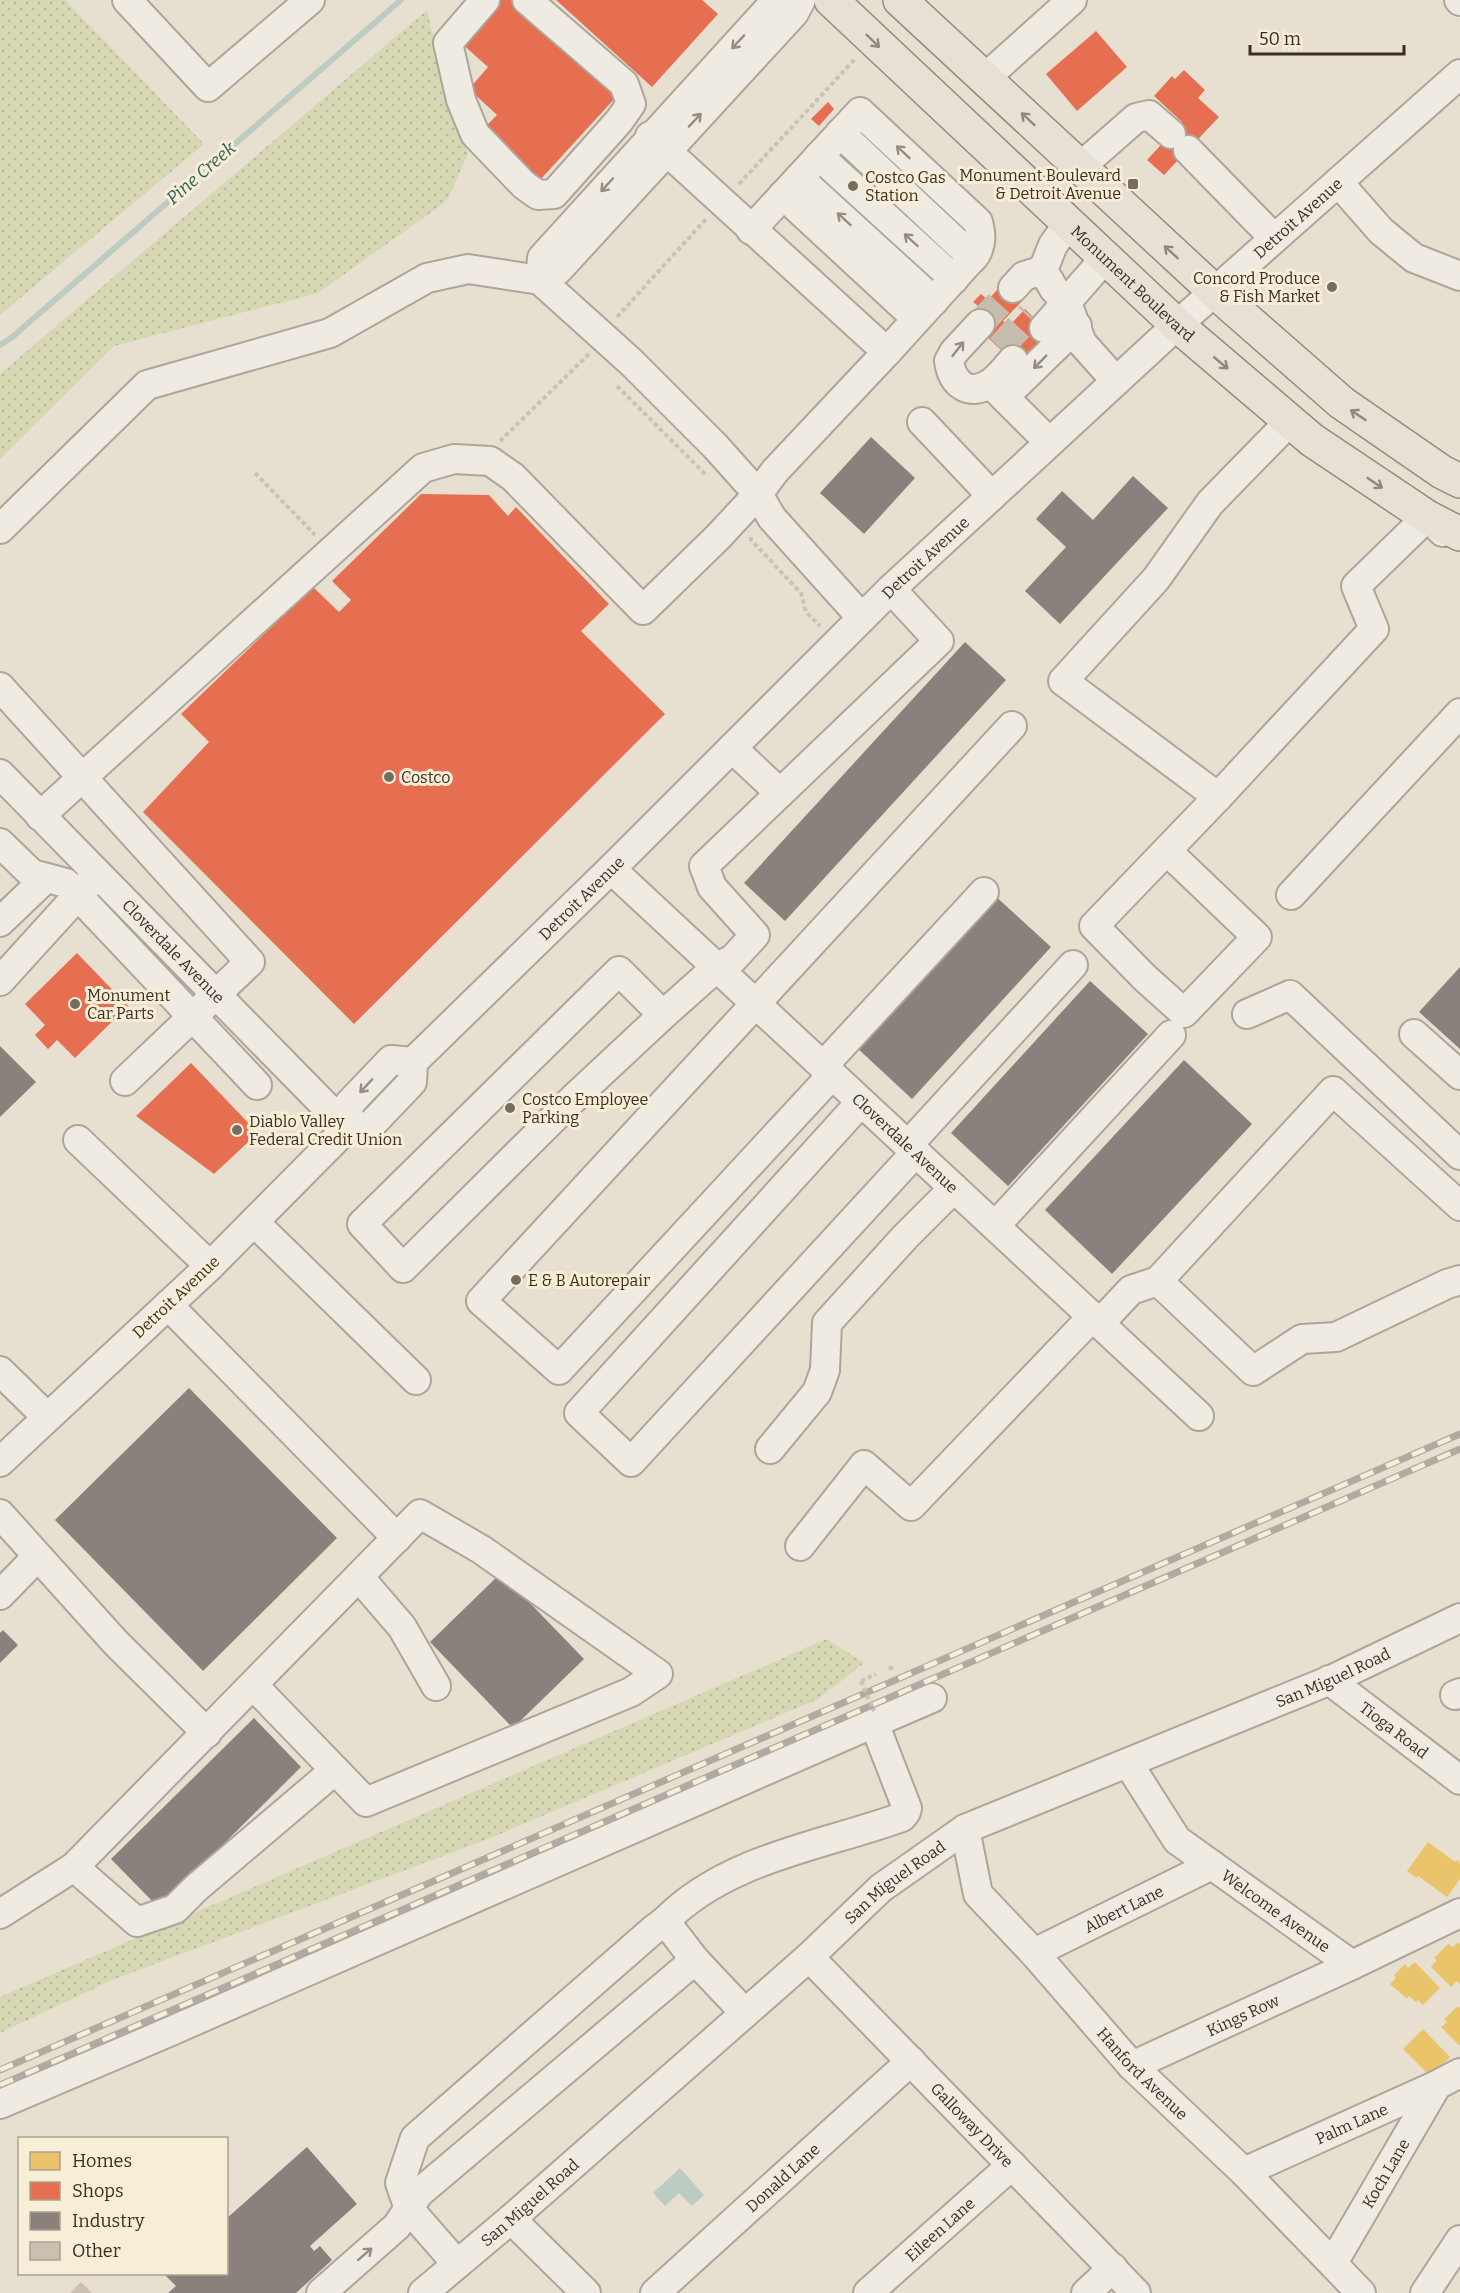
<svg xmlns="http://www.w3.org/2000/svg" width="1460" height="2293" font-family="Bitter,serif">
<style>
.grass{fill:url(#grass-dots)}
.water{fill:#bcccc2}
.homes{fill:#e9c46a}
.shops{fill:#e76f51}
.industry{fill:#8a817c}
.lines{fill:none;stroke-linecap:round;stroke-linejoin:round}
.stream{stroke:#bcccc2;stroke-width:6}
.building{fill:#cbbfb2}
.minor-tunnel{stroke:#c5bcae;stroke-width:28;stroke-dasharray:28 14;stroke-linecap:butt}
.minor-casing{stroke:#ada599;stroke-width:32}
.major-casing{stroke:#928b80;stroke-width:36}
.path{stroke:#c8c2b9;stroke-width:4;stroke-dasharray:4.5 3;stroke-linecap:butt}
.minor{stroke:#efebe3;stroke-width:28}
.major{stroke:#e6e1d4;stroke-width:33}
.rail-casing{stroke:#afaaa2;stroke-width:7}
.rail{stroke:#f7eed8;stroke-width:4.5;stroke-dasharray:14;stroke-linecap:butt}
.path-bridge{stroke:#c8c2b9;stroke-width:4;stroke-dasharray:4.5 3;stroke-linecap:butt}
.oneway{stroke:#92887a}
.oneway2{stroke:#968c82}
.poi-dot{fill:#786c5e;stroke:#f7eed8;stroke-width:2}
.labels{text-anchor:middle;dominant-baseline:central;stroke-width:6;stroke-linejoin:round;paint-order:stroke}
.poi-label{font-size:16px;fill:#3d2e20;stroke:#f7eed8;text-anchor:start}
.street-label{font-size:16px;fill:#3d2e20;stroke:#f7eed8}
.water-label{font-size:18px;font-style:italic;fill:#2f5d5a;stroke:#f7eed8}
</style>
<defs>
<pattern id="grass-dots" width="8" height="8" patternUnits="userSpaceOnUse" patternTransform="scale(1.5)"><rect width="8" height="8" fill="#d6d7b3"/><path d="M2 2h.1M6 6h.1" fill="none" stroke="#b9b99a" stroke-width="1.8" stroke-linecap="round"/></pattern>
</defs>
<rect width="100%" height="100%" fill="#e7e0d1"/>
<path class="grass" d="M0,0h65l139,144 -204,171z
M427,10l9,40 32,104 -21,47 -129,92 -204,53 -114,113v-85z
M827,1639l37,24 -46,36 -330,140 -376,141 -112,53v-36z"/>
<path class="water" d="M680,2168l24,27 -12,11 -13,-13 -14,13 -12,-13z"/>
<path class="homes" d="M1428,1842l27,20 2,-2 3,3v16l-13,18 -29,-21 -1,2 -10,-7z
M1458,1942l2,2v40l-3,-3 -6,6 -20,-20 6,-7 -3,-2 14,-14 5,3z
M1415,1962l25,26 -17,17 -5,-5 -2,2 -7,-6 -2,3 -17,-15 6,-6 -2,-3 11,-11 3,4z
M1458,2006l2,2v38l-19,-19 6,-5 -3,-3z
M1423,2029l27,28 -14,14 -2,-2 -6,5 -25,-25z"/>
<path class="shops" d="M501,0h12l104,96 -77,84 -56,-52 13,-13 -28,-26 19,-22 -27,-24z
M556,0h146l16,14 -66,73z
M1096,31l31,36 -50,44 -31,-37z
M1184,70l21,20 -7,8 21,19 -55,58 -17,-15 35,-38 -28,-26 18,-20 3,3z
M828,102l6,7 -15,17 -8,-7z
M1005,281l19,18 -21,22 6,5 16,-17 28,28 -31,32 -35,-32 -15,-20 9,-9 -8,-6 8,-8 7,6z
M421,494l68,1 19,21 8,-9 93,97 -28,27 84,83 -311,310 -211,-212 66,-70 -28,-28 132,-127 26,25 12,-12 -19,-19z
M77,953l51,53 -53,52 -18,-18 -9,9 -13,-14 10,-10 -20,-21z
M191,1063l67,70 -44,41 -78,-58z"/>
<path class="industry" d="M871,437l44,41 -51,56 -44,-41z
M1133,476l35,32 -108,116 -35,-33 41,-44 -30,-28 26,-28 31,29z
M965,642l41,38 -221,241 -41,-38z
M993,894l58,53 -139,152 -57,-53z
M1460,967v82l-41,-37z
M1090,981l58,53 -140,152 -57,-53z
M0,1046l36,36 -36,35z
M1184,1060l68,64 -140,150 -67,-64z
M189,1388l148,150 -134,133 -148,-151z
M501,1573l83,86 -71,69 -83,-86z
M3,1630l15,15 -18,18v-30z
M254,1718l47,49 -142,141 -48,-49z
M307,2147l50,57 -47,42 4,5 6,-5 12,14 -36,33h-128l8,-7 -11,-11 1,-1h60v-55z"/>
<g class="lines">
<path class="stream" d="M0,345l11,-7 390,-338"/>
</g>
<path class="building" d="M81,2282l11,11h-22z"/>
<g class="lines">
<path class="minor-tunnel" d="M980,324l33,-36
M1000,348l30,-33"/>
<defs>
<g id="minor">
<path d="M127,0l81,87 102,-87"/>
<path d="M485,0l-37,43 13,57 14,34 49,51 14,10 16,-1 65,-73 12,-17 -7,-20 -97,-84"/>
<path d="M779,0l-5,3 -232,255 -2,22 18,-10 236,-257 7,-13"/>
<path d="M1459,0l1,1"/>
<path d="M984,79l88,-79"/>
<path d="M840,133l133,125"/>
<path d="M1188,150l86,88"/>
<path d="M819,156l135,123"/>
<path d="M1080,167l56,-49 13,-3 22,19"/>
<path d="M799,178l135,123"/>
<path d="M1338,182l43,49 33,27 46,18"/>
<path d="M783,195l134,124"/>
<path d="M1068,224l-15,21 -10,25 11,19 13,14 15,40 34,38"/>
<path d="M751,230l109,-118 118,110c3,12 4,21 -2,32l-89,98"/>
<path d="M1013,288l11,-12 19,-6"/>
<path d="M980,324l-26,28 -5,9c3,22 19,36 40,23 9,-5 17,-16 24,-24"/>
<path d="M1044,328l62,-71"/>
<path d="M992,385l57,57"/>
<path d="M1004,397l73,-71"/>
<path d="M922,422l70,74"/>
<path d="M0,529l147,-144 183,-52 97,-55 41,-9 72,11 91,82 85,85 42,47 14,24 90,100"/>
<path d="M0,687l250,275 -125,119"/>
<path d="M732,748l48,45"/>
<path id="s1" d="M0,774l347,354 -137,138 -210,196"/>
<path d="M1218,797l-155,-116 93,-102 54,-76 80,-82"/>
<path d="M40,816l383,-348 31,-9 36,2 23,16 130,133 75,-73 40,-43 17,-23 112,-119 -237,-216"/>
<path d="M0,843l32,31 34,9 191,202"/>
<path d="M1167,851l90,86 -73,76 -39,-35 -51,-52 124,-129 156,-168 -18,-43 71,-69 16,15"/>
<path id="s2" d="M611,869l588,547"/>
<path d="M1291,895l169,-182"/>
<path d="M0,922l46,-44"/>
<path d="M0,981l90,-99"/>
<path d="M1247,1014l43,-19 170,160"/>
<path d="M663,1015l-44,-44 -257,253 41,44 170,-169 90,-84 54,-48 16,-8 22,-24 -43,-48 -8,-21 235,-225 -48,-52"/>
<path d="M1414,1034l46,41"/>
<path id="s3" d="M413,1062l-22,-2 -42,44 -2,24 23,-2 42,-44 1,-20 198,-193 280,-280 286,-264 283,-251"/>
<path d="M823,1066l161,-174"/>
<path d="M832,1075l-273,295 -78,-69 531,-575"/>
<path d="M861,1102l-282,311 52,49 285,-310"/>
<path d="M78,1140l132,126"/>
<path d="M908,1145l165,-180"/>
<path d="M1460,1206l-127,-115 -175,190 95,90 49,-32 34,-2 111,-53 13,-4"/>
<path d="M254,1222l162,158"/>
<path d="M995,1226l176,-191"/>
<path d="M168,1305l229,233"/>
<path d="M1100,1323l31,-33 27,-9"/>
<path d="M0,1371l47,46"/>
<path d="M770,1449l47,-57 8,-22 2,-47 78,-86 49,-49"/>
<path d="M0,1514l116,129 91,90"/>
<path d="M800,1546l64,-81 47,41 182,-190"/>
<path d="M359,1577l43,50 34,59"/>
<path d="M0,1595l37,-38"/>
<path id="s4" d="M1329,1680l131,100"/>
<path d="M1455,1695l5,-2"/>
<path d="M874,1723l58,-25"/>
<path id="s5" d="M1128,1763l49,77 175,125 108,-52"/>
<path id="s6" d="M965,1829l13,65 56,59 98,113 112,106 117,121"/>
<path d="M74,1867l63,55 38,-13 21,-21 139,-118"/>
<path d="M0,1914l74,-47 346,-353 62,36 176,124 -27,18 -265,110 -113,-117"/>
<path id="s7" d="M1034,1953l178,-88"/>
<path id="s8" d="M809,1957l327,336"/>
<path id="s9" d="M1132,2066l220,-101"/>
<path d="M0,2104l171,-73 703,-308 33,85 -1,4 -4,5c-80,29 -175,41 -237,104"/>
<path id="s10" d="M1244,2172l193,-87 23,-12"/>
<path d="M511,2219l75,74"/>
<path id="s11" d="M1333,2263l104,-178"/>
<path d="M457,2264l-48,-55 -9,-26 15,-45 238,-208 12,-9 30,39 50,53"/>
<path d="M321,2293l76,-67 22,-33 276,-233"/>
<path id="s12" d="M423,2293l88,-74 298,-262 72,-69 84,-59 368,-150 127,-61"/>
<path id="s13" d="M655,2293l256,-232"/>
<path id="s14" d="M868,2293l144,-128"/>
<path d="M1086,2293l27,-25"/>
<path d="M1425,2293l35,-53"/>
</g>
<g id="major">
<path id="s15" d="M831,0l346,325 135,115 115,77 33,17"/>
<path d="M900,0l314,291 128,112 100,69 18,9"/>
</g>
</defs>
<use href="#minor" class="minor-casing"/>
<use href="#major" class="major-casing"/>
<path class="path" d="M739,184l117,-126
M617,317l90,-99
M617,386l90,90
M500,441l89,-87
M255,473l60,62
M751,537v3l50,53 5,19 14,14
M889,1669l6,-3
M861,1681l15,-7"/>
<use href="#minor" class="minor"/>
<use href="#major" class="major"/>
<defs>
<path id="rail" d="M0,2070l1460,-636
M0,2085l1460,-636"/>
</defs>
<use href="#rail" class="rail-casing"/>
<use href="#rail" class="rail"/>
<path class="path-bridge" d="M861,1681l13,30"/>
</g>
<defs><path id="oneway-shaft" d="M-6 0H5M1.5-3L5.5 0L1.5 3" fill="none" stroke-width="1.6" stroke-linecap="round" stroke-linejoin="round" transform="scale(1.5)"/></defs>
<g class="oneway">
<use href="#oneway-shaft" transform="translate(873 41) rotate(44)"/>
<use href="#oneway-shaft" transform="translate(1028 119) rotate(-137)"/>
<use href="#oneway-shaft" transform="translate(1171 252) rotate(-137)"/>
<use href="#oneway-shaft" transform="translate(1221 363) rotate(40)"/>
<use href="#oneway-shaft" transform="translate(1358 415) rotate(-146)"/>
<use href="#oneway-shaft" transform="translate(1375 483) rotate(34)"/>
</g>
<g class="oneway2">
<use href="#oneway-shaft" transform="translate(738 42) rotate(133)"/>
<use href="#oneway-shaft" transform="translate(695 120) rotate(-47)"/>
<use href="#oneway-shaft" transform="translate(903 152) rotate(-137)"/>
<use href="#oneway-shaft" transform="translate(607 185) rotate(132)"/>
<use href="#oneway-shaft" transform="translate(844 219) rotate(-138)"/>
<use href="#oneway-shaft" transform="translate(911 240) rotate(-138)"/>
<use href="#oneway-shaft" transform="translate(958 349) rotate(-52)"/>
<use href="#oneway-shaft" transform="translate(1040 362) rotate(135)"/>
<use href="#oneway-shaft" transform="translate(366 1086) rotate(133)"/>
<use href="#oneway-shaft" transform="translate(365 2254) rotate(-41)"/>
</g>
<g class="poi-dot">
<rect x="1127" y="178" width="12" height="12" rx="3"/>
<circle cx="853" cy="186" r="6"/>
<circle cx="1332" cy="287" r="6"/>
<circle cx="389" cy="777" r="6"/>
<circle cx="75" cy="1004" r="6"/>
<circle cx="510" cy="1108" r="6"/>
<circle cx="237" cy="1130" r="6"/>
<circle cx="516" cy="1280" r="6"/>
</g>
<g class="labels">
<g class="poi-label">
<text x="1121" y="175" text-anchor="end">Monument Boulevard<tspan x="1121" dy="18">&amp; Detroit Avenue</tspan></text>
<text x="865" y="177">Costco Gas<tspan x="865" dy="18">Station</tspan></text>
<text x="1320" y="278" text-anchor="end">Concord Produce<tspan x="1320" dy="18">&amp; Fish Market</tspan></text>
<text x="401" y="777">Costco</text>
<text x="87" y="995">Monument<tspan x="87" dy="18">Car Parts</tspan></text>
<text x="522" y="1099">Costco Employee<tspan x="522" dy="18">Parking</tspan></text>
<text x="249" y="1121">Diablo Valley<tspan x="249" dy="18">Federal Credit Union</tspan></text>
<text x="528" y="1280">E &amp; B Autorepair</text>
</g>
<g class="street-label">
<text stroke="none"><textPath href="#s3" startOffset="1434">Detroit Avenue</textPath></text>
<text stroke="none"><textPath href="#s15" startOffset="414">Monument Boulevard</textPath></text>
<text stroke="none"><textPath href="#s3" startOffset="930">Detroit Avenue</textPath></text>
<text stroke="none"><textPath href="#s3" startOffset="446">Detroit Avenue</textPath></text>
<text stroke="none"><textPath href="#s1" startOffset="248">Cloverdale Avenue</textPath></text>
<text stroke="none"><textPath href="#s2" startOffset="402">Cloverdale Avenue</textPath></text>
<text transform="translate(176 1297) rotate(-43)">Detroit Avenue</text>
<text stroke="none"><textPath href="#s12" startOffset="1112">San Miguel Road</textPath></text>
<text stroke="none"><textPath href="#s4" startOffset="82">Tioga Road</textPath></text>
<text stroke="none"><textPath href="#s12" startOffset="626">San Miguel Road</textPath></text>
<text stroke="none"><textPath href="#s7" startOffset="100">Albert Lane</textPath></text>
<text stroke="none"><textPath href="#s5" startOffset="213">Welcome Avenue</textPath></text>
<text stroke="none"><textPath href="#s9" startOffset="122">Kings Row</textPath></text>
<text stroke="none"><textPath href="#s6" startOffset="310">Hanford Avenue</textPath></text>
<text stroke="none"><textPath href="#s10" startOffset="118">Palm Lane</textPath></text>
<text stroke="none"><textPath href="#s8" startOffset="234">Galloway Drive</textPath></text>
<text stroke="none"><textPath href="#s11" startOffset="104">Koch Lane</textPath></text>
<text stroke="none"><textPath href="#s13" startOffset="172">Donald Lane</textPath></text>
<text stroke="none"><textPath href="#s12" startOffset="140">San Miguel Road</textPath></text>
<text stroke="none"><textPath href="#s14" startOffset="96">Eileen Lane</textPath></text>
</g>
<g class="water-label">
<text transform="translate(201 173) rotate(-41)">Pine Creek</text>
</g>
</g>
<rect x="18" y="2137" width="210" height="138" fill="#f7eed8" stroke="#ada18e" stroke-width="1.5"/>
<rect x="30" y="2152" width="30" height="18" fill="#e9c46a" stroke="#ada18e" stroke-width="1.5"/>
<text x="72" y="2167" font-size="18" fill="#3d2e20">Homes</text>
<rect x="30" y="2182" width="30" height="18" fill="#e76f51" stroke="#ada18e" stroke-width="1.5"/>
<text x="72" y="2197" font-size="18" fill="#3d2e20">Shops</text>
<rect x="30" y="2212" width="30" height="18" fill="#8a817c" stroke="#ada18e" stroke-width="1.5"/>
<text x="72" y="2227" font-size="18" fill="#3d2e20">Industry</text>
<rect x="30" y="2242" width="30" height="18" fill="#cbbfb2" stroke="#ada18e" stroke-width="1.5"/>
<text x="72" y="2257" font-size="18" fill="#3d2e20">Other</text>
<path d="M1250 45v9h154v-9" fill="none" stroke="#3d2e20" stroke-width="3"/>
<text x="1259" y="45" font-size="18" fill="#3d2e20" stroke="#f7eed8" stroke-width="4.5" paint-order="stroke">50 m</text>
</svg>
